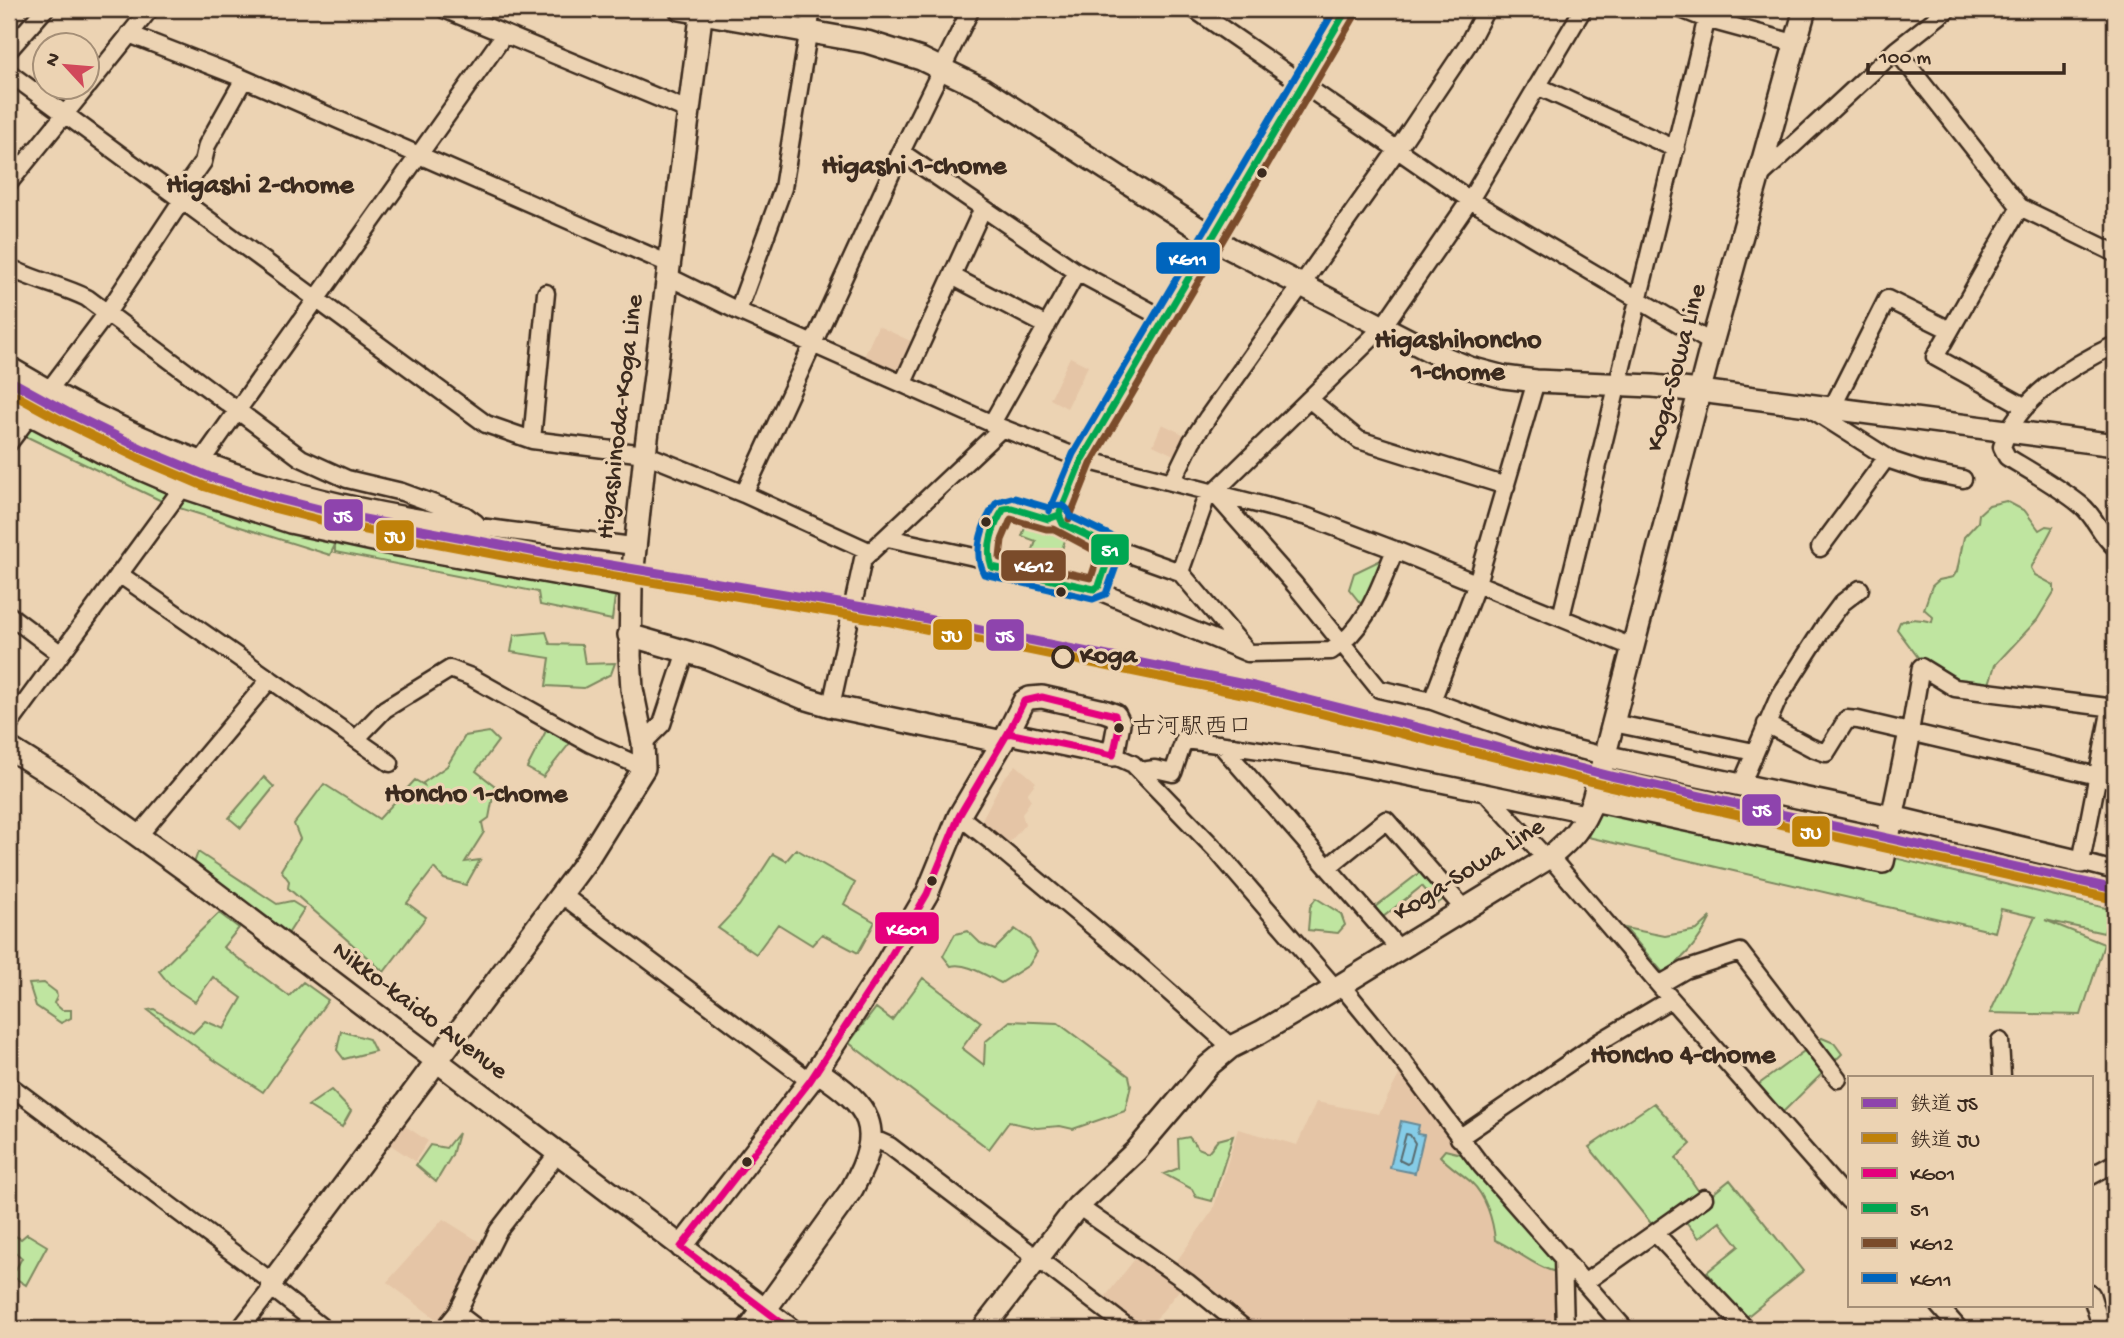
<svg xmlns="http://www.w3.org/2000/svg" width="2124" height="1338" font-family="'Gochi Hand','Klee One',sans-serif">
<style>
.built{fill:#e5c5a6}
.green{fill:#bfe5a0;stroke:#7d885f;stroke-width:2}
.water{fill:#85cce7;stroke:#678b97;stroke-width:2}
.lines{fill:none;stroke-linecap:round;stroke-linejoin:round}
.shore{stroke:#596b6e;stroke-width:2}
.street-casing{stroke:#3b2a1e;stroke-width:21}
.secondary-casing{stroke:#3b2a1e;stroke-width:26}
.primary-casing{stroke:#3b2a1e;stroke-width:30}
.street{stroke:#ecd3b3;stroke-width:16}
.secondary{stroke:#ecd3b3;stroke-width:21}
.primary{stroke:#ecd3b3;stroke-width:24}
.bus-1-casing{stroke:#ecd3b3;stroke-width:12}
.bus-2-casing{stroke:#ecd3b3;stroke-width:12}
.bus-3-casing{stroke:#ecd3b3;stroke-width:12}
.bus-4-casing{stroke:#ecd3b3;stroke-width:12}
.bus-1{stroke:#e5007d;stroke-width:7}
.bus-2{stroke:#00a651;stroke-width:7}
.bus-3{stroke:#7a4b2a;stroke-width:7}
.bus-4{stroke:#0065bd;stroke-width:7}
.rail-1-casing{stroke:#ecd3b3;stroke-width:14}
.rail-2-casing{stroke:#ecd3b3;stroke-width:14}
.rail-1{stroke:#8e44ad;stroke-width:9}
.rail-2{stroke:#bf8109;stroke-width:9}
.bus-dot{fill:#3b2a1e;stroke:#ecd3b3;stroke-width:2.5}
.stop-dot{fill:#ecd3b3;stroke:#3b2a1e;stroke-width:3.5}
.labels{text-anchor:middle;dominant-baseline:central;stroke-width:6;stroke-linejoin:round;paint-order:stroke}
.bus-label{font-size:24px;fill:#3b2a1e;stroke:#ecd3b3;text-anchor:start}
.street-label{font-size:26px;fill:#3b2a1e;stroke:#ecd3b3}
.stop-label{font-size:26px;font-weight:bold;fill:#3b2a1e;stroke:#ecd3b3;text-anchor:start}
.neighbourhood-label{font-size:28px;font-weight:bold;fill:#3b2a1e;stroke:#ecd3b3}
.line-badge{stroke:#ecd3b3;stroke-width:2.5}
.badge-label{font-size:19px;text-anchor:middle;font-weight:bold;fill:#fff}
</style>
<rect width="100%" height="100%" fill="#ecd3b3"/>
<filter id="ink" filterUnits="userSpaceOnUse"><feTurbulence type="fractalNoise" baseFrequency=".0143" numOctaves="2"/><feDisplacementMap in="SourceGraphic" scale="14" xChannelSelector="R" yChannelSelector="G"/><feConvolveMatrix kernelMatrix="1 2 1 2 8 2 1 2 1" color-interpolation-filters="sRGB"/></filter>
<g filter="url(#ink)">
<path class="built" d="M878,326l39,18 -16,35 -39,-18z
M1070,357l18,9 -21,42 -17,-9z
M1162,424l25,12 -9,21 -25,-12z
M1016,765l20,17 -9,12 4,6 -9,14 3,10 -16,19h-7l-24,-16 25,-48z
M1401,1071l56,80 95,111 3,67h-294l-85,-67 37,-52 25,-81 59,16 19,-43 63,12z
M402,1124l26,17 -13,20 -26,-17z
M443,1219l45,28 -44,78 -57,-43z
M1138,1255l42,34 -32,40h-11l-35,-28z"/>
<path class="green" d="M9,403l174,84 433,102 -4,31 -72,-15 -2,-13 -203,-40v-7l-5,10 -160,-50 -153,-73 -8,-5z
M2006,501l19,10 14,19 7,-4 7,1 -22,41 4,7 19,10v7l-17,28 -42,45 -7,22 -27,-2 -38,-21 -26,-35 3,-7c9,-4 22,-3 32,0l1,-5 -9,-8 8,-23 7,-6 14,-3 4,-6 7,-34 14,-15 1,-8 10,-9z
M1027,522l40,13 -14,39 -38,-13 1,-4 13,4 7,-20 -14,-5z
M1385,558l-20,51 -16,-20 5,-16z
M546,632l4,12 32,1 3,19 30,-1 -4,11 -27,14 -38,-2 4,-28 -39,-6 3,-17z
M548,727l26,11 -31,39 -16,-9z
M489,732l9,9 -22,30 19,15 -6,32 -7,5 2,9 -19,30 15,-2 -14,25 -22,-6 -10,-11 -27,35 19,14 -42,55 -96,-84 1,-7 -8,-11 19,-31 -6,-15 30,-40 55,35 36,-39 9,5 -1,-2 24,-17 18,-30z
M264,777l10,10 -33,41 -12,-10z
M1598,808l289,65 4,-16 219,52 -6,24 -59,-13 59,24 -23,71 -91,-2 45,-96 -34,-8 -6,23 -407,-95z
M796,849l59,34 -11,21 31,18 -17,31 -36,-19 -10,11 -34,-21 -22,30 -38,-26 21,-22 34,-52 13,7z
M198,852l79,52 14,-3 13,8 -18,28 -93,-71z
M1423,870l22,28 -8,6 -15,-18 -39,31 -8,-10z
M1316,898l25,16 4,11 -7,8 -30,-3 2,-23z
M219,913l20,15 -16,19 66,49 14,-14 25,18 -65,92 -52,-34 -63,-48 6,-1 39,24 12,-12 19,8 18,-31 -29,-21 -18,25 -25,-17 -11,-14z
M1711,917c-13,27 -25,38 -47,57l-39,-46 40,8 32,-6z
M1015,929l14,10 8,13 -8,13 -28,18c-15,-7 -34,-21 -50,-17l-8,-10 12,-22 13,-3 12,12 15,6z
M923,978l58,44 -19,26 22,17 1,-23 25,-21 48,2 71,53 2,9 -6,26 -52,18 -13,-3 -23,2 -28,-6 -20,27 -140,-106 27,-35 16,12z
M44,983l12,9 1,5 -3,6 8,7h9v8l-10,5 -25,-17 -7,-22z
M341,1031l28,8 6,12 -31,8 -7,-9z
M1822,1038l12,5 8,11 -62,61 -25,-28z
M331,1090l20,21 -9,16 -34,-21z
M1654,1103l37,41 -15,14 23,34 -45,35 -65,-80z
M458,1133l-6,22 -16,27 -20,-17 14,-20 16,3z
M1233,1136l-21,65 -16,-4 -4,-8 -28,-15 15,-6 -1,-29 11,-2 9,11 10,4 10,-12z
M1445,1150l20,5 89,100 4,17c-19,-2 -44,-24 -63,-32 -2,-20 -9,-44 -24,-58 -10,-9 -22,-16 -31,-26z
M1730,1180l73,91 -59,48 -37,-47 32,-26 -19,-24 -21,16 -16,-20z
M9,1233l12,6 6,-5 20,12 -21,39 -14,-9 10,-18 -13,-11z"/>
<path class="water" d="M1401,1121l18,4 -2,9 7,1 -9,38 -25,-5z"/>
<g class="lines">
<path class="shore" d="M1406,1134l4,1 5,8 -5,19 -3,2 -8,-4z"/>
<defs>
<path id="street" d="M444,9l246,102
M1194,9l276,191 242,143
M1681,9l25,10 88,24
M129,34l111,43 429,187
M9,50l36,-41
M1896,50l124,157 95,46
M9,73l477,351 46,16 113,14 99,40 127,58
M88,86l62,-77
M1537,86l139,63
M901,152l176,120 86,46
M1759,177l137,-127 52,-41
M9,183l77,-95
M178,197l25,-35 4,-17 37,-66
M2020,207l-85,150 89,49
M9,267c24,14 53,18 78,31l214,160 46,21 55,13 63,23 11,8
M667,276l71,35 264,117 80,31 226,58 87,33 237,97
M952,276l95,50
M738,311l45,-123 29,-179
M2115,345c-44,20 -98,54 -113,102l5,10c25,15 52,30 74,48 15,12 18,29 34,42
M9,365c82,49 168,90 260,118 118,37 243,48 365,63
M903,383l80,-175
M1309,399l50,41 147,46
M1808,407l85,54 30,10 40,8
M1832,408l55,-109 63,31
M992,423l85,-151
M532,440l14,-147
M9,443l98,-130 75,-113
M1172,482l20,-41 16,-24 189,-267 71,-106 18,-35
M1214,493l81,92 84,104 53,12 104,38 68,17
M744,494l157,-342 70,-143
M888,538l100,22
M1110,547l70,25 67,79
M1820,548l67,-91
M1180,572l25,-71 177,-173 88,-128 113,-191
M119,574l271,189
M1094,589l154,64 83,-2c37,-24 48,-63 64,-101
M9,615l52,39
M1561,617l148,-608
M1432,701l45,-118 59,-202
M831,706l32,-147 139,-131
M2111,707l-30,155 34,9
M1613,723l141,29
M1766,724l46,24 14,5 21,-34 11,1 257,60
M9,725l174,-238 321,-452
M1910,732l11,-65 34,21 160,20
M356,739l29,-30 65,-40 21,8 120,67 53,24
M643,743l19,-19 24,-73
M1220,744l179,205
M1113,755l20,9 84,87 118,137
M1141,771l14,-2 18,4 11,-33c136,15 270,47 404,74
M1741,785l37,-86 46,-72 18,-24 18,-14
M1488,795l58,63
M959,816l33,26 147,123 92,82
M139,835l131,-156
M1550,857l121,142 178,202
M1328,867l58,-47 78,89
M561,894l249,187
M1341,985l58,71 82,109 144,164
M1659,985l26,-15 55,-18 98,127
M2000,1041l2,36
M9,1085l263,197
M1459,1138l142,-97 70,-42
M871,1141l10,1 9,4 240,183
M2091,1176l24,-13
M1078,1206l109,76 58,47
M1655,1233l91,96
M1563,1257l2,72
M1584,1283l120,-85
M2091,1294l11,35
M1938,1305l21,24
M457,1313l21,16
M240,1329l32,-41 52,41
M444,1329l13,-16 41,-82 60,-78"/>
<path id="secondary" d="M680,9l187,33 54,17 62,30 246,159 209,107 32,13 34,9 32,4 117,5 47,5 415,54
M9,403l93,49 81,35 107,35 97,21 244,44
M1012,508l36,11h4l7,-4 1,6 3,3 44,21 4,6 -12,35 -5,3 -102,-22c-8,-12 3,-47 12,-58z
M1059,515l23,-56 265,-450
M629,635l79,23 96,40 27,8 172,36
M9,748l59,37 116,84 606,460
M1604,756l288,61 189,45
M1593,800l290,62 27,-130
M681,1247l129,-166 73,-112 44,-75 32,-78 49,-83 16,-32 6,-3 12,-1 62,14 11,4 4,8 -6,32 -105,-22
M272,1288v-6l314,-421 58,-93 -1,-25 -11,-54 -2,-33 1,-69 14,-133 57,-445
M765,1310l87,-121c34,-62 19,-82 -35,-118
M983,1329l95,-123 58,-55 72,-85 23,-19 30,-15 80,-47 209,-128c22,-19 32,-29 43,-57l119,-457 93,-334"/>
<path id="primary" d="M751,1329l14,-19"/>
</defs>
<use href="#street" class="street-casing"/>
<use href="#secondary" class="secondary-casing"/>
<use href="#primary" class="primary-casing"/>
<use href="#street" class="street"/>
<use href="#secondary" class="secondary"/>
<use href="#primary" class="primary"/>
<defs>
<path id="bus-1" d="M1008,733l105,22
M681,1247l129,-166 73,-112 44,-75 32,-78 49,-83 16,-32 18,-4 73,18 4,13 -6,27
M681,1247l109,82"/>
<path id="bus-2" d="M1012,508l36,11 11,-4 4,9 44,21 4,6 -12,35 -5,3 -102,-22c-7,-19 1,-42 12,-58z
M1059,515l23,-56 265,-450"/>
<path id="bus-3" d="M1011,519l35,10h8l45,24 -8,25 -91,-20 2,-18z
M1069,519l22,-55 265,-450"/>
<path id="bus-4" d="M1011,498l-14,4c-14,19 -25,50 -13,72l109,25 13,-5 15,-42 -1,-6 -7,-9 -43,-21c-3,-12 -11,-13 -21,-8l-34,-10
M1049,511l24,-57 262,-445"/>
</defs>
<use href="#bus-1" class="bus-1-casing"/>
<use href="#bus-2" class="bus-2-casing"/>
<use href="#bus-3" class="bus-3-casing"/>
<use href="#bus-4" class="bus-4-casing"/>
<use href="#bus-1" class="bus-1"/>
<use href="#bus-2" class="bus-2"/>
<use href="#bus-3" class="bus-3"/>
<use href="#bus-4" class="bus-4"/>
<defs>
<path id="rail-1" d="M9,380l60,33 74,36 67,28 66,21 67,17 220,42 330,55 361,74 357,90 504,113"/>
<path id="rail-2" d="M9,392l55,30 74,36 68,29 67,21 67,17 221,42 330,55 361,74 357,90 504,113"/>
</defs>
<use href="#rail-1" class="rail-1-casing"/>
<use href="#rail-2" class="rail-2-casing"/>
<use href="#rail-1" class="rail-1"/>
<use href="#rail-2" class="rail-2"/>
</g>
</g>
<g class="bus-dot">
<circle cx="1262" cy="173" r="6"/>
<circle cx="986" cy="522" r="6"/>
<circle cx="1061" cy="592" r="6"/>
<circle cx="1119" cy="728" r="6"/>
<circle cx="932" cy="881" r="6"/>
<circle cx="747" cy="1162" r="6"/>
</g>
<circle class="stop-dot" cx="1063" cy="657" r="10"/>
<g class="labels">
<g class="bus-label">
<text x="1132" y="728">古河駅西口</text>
</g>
<g class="street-label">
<text transform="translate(1678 368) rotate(-75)">Koga-Sowa Line</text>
<text transform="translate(622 417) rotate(-83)">Higashinoda-Koga Line</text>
<text transform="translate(1470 871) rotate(-32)">Koga-Sowa Line</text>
<text transform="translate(419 1012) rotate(37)">Nikko-kaido Avenue</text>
</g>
<g class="stop-label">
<text x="1080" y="657">Koga</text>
</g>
<g class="neighbourhood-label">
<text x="914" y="167">Higashi 1-chome</text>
<text x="260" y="186">Higashi 2-chome</text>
<text x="1458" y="341">Higashihoncho<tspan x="1458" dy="32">1-chome</tspan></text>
<text x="476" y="795">Honcho 1-chome</text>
<text x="1683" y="1056">Honcho 4-chome</text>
</g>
</g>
<g class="line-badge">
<rect x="1155" y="241" width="66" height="34" rx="7" fill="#0065bd"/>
<rect x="323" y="498" width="41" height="34" rx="7" fill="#8e44ad"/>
<rect x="375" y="519" width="40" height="33" rx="7" fill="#bf8109"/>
<rect x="1090" y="533" width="40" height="33" rx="7" fill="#00a651"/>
<rect x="1000" y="549" width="67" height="33" rx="7" fill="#7a4b2a"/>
<rect x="932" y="618" width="41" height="33" rx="7" fill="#bf8109"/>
<rect x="985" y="618" width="40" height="34" rx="7" fill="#8e44ad"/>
<rect x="1741" y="793" width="41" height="34" rx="7" fill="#8e44ad"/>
<rect x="1791" y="815" width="40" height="33" rx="7" fill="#bf8109"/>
<rect x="874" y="911" width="66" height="34" rx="7" fill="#e5007d"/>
</g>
<g class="badge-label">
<text x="1188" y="265">KG11</text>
<text x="343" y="522">JS</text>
<text x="395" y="542">JU</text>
<text x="1110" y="556">51</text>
<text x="1034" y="572">KG12</text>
<text x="952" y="641">JU</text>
<text x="1005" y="642">JS</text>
<text x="1762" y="816">JS</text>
<text x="1811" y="838">JU</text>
<text x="907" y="935">KG01</text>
</g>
<rect width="2124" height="1338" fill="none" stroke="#ecd3b3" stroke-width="35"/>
<rect x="18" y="18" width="2089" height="1303" fill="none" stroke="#3b2a1e" stroke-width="2.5" filter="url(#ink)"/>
<rect x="1848" y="1076" width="245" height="231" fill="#ecd3b3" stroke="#a58f77" stroke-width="2"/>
<rect x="1862" y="1098" width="35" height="10" fill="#8e44ad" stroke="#a58f77" stroke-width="2"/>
<text x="1910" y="1110" font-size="21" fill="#3b2a1e">鉄道 JS</text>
<rect x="1862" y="1133" width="35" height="10" fill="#bf8109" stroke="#a58f77" stroke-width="2"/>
<text x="1910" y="1146" font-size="21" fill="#3b2a1e">鉄道 JU</text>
<rect x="1862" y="1168" width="35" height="10" fill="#e5007d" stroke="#a58f77" stroke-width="2"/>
<text x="1910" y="1180" font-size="21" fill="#3b2a1e">KG01</text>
<rect x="1862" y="1203" width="35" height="10" fill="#00a651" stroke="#a58f77" stroke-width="2"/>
<text x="1910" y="1216" font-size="21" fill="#3b2a1e">51</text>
<rect x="1862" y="1238" width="35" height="10" fill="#7a4b2a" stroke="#a58f77" stroke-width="2"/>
<text x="1910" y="1250" font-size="21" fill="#3b2a1e">KG12</text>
<rect x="1862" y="1273" width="35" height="10" fill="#0065bd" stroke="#a58f77" stroke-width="2"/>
<text x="1910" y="1286" font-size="21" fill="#3b2a1e">KG11</text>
<g transform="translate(66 66) rotate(296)"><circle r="33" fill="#ecd3b3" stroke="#a58f77" stroke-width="2"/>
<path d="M0-5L12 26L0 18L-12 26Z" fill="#d1495b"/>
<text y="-10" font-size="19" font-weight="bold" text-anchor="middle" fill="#3b2a1e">N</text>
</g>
<path d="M1868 63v10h196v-10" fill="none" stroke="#3b2a1e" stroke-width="3.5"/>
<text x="1879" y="63" font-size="21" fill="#3b2a1e" stroke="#ecd3b3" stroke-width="5" paint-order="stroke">100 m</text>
</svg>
